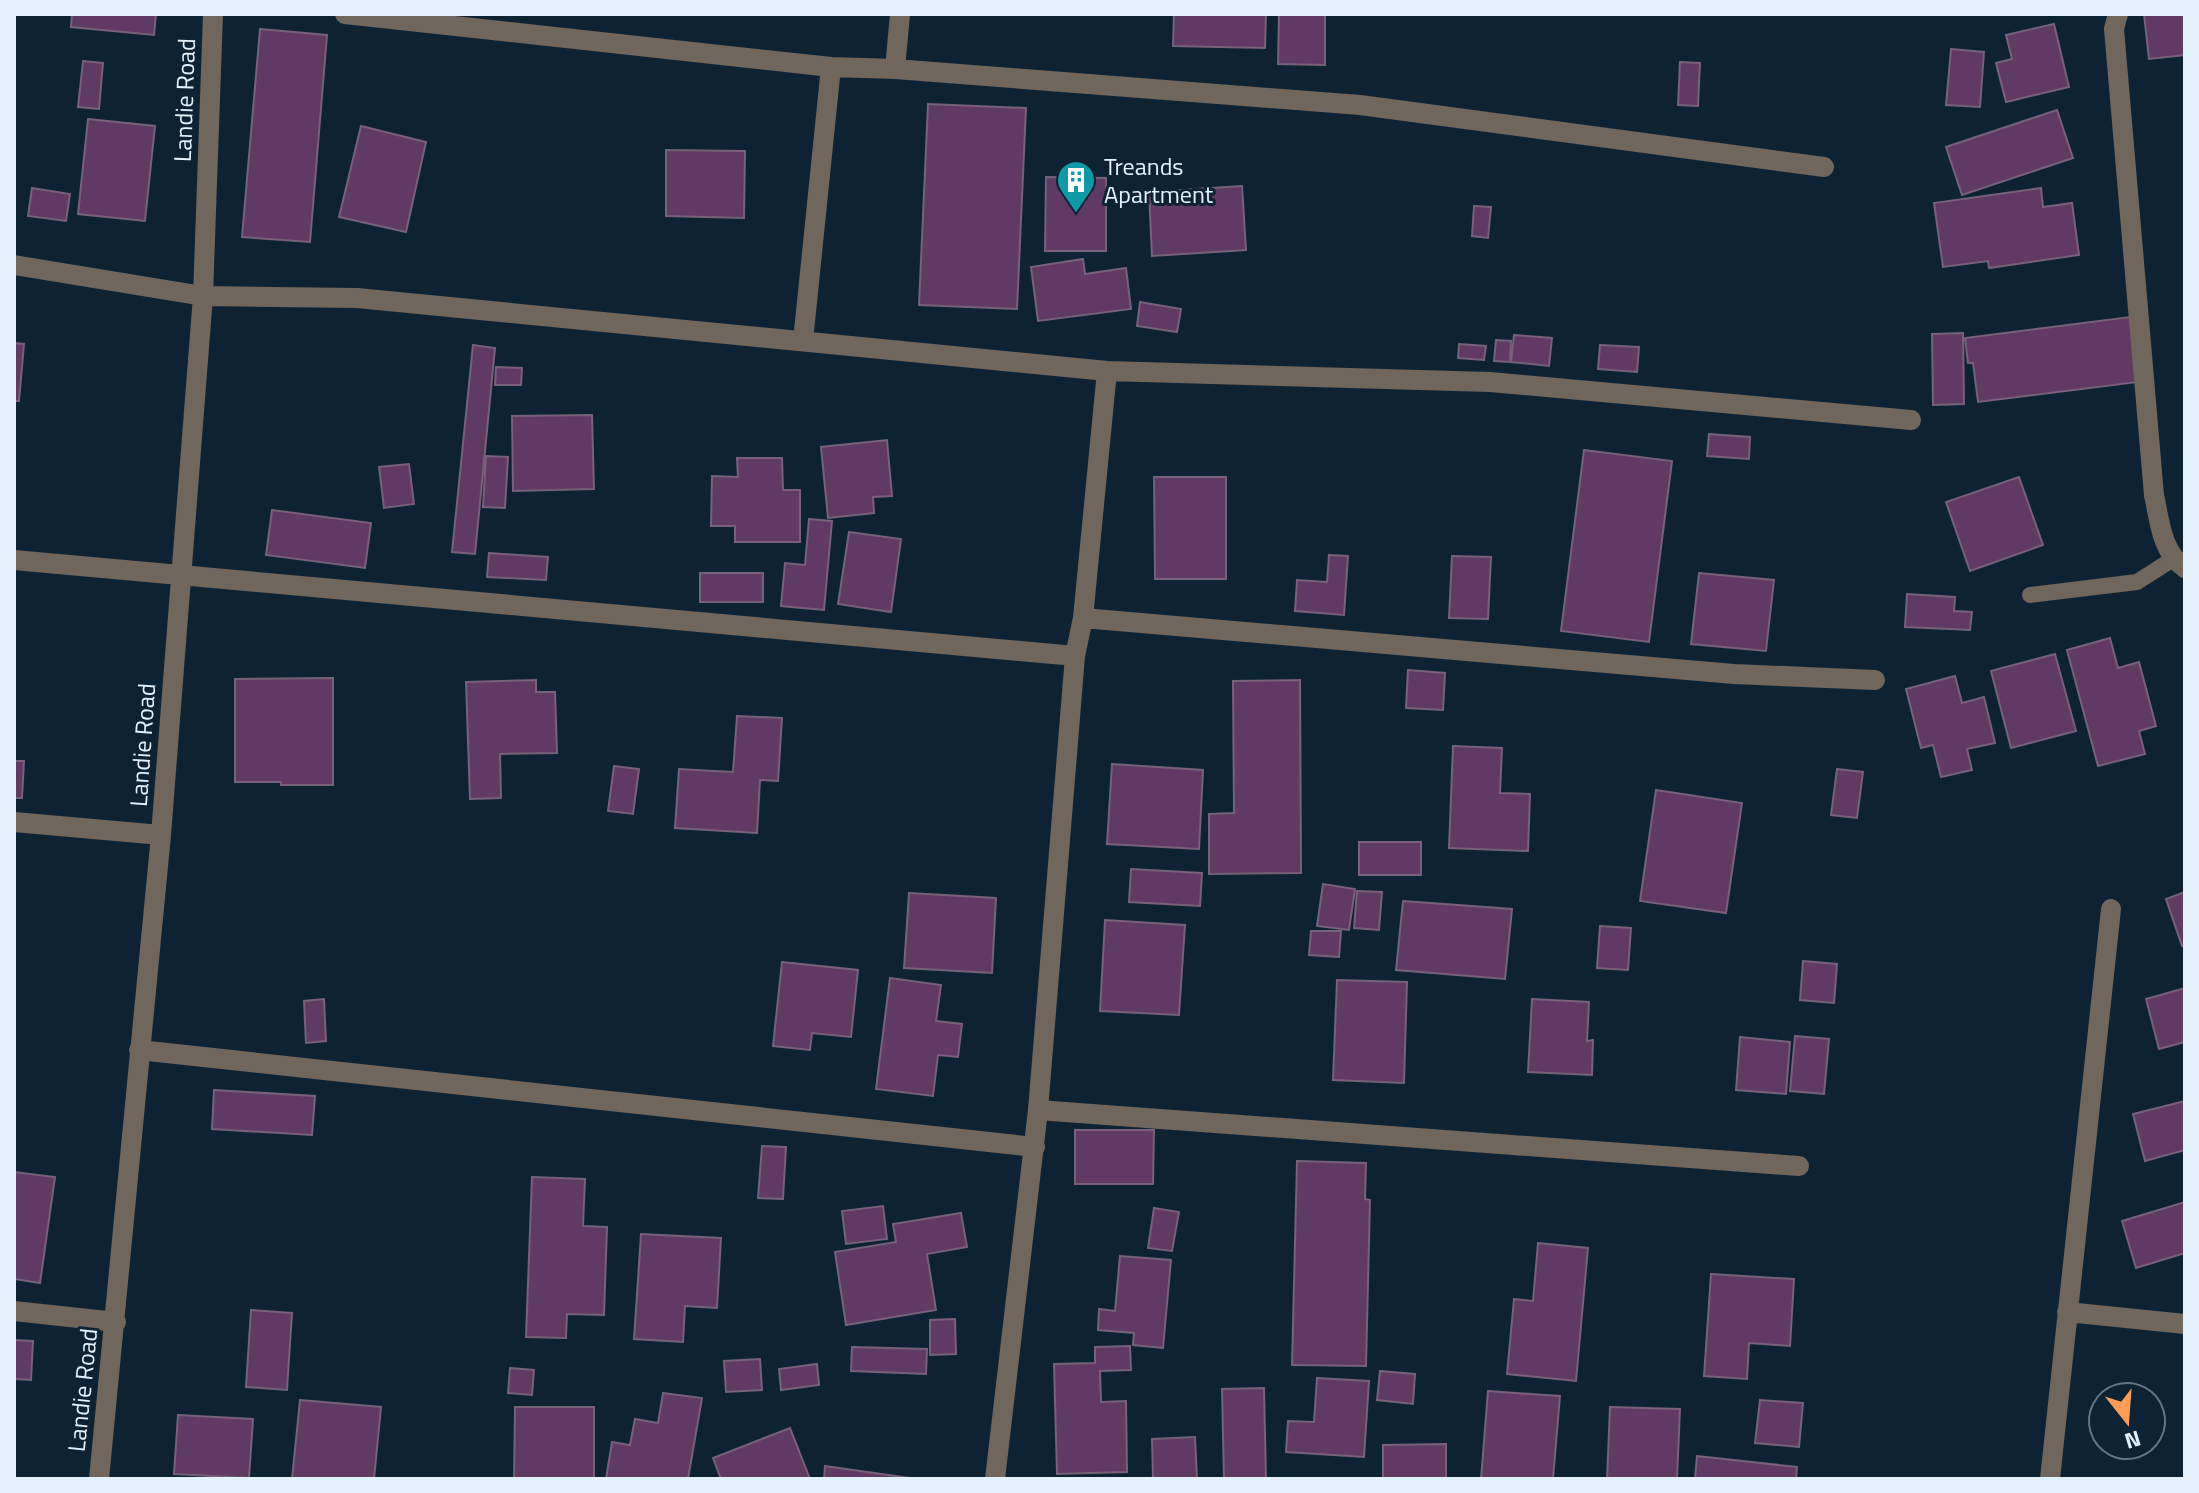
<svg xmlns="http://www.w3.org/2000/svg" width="2199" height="1493" font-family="'Titillium Web',sans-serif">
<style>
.building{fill:#613a64;stroke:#766178;stroke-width:2}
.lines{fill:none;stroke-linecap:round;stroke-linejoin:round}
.lane{stroke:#70665c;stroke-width:16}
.street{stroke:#70665c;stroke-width:20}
.labels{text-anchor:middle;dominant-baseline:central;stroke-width:6;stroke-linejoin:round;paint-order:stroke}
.street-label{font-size:24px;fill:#e3f1fd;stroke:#0d2334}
.poi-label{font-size:24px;fill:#e3f1fd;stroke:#0d2334;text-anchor:start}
</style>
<rect width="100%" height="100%" fill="#0d2334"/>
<path class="building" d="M72,14h84l-2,21 -83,-8z
M1174,14h92l-1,34 -92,-2z
M1279,14h46v51l-47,-1z
M2144,14h41v41l-36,4z
M2054,24l15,63 -63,15 -10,-39 16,-4 -6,-24z
M260,29l67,6 -17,207 -68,-5z
M1951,49l33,3 -4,55 -34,-2z
M83,61l20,2 -4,46 -21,-2z
M1680,62l20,1 -2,43 -20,-1z
M928,104l98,4 -9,201 -98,-4z
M2057,110l16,48 -111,37 -16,-48z
M88,119l67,7 -10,95 -67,-7z
M361,126l65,16 -20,90 -67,-15z
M666,150l79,1 -1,67 -78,-2z
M1046,177l60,1v73h-61z
M1242,186l4,64 -94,6 -3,-64z
M32,188l38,6 -4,27 -38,-5z
M2041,188l2,19 29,-4 7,52 -90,13 -1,-7 -45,6 -9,-64z
M1474,206l17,1 -3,31 -16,-2z
M1083,259l2,15 41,-6 5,41 -93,12 -7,-54z
M1140,302l41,7 -4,23 -40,-6z
M2130,317l8,65 -160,20 -5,-39h-5l-3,-25z
M1963,333l1,71 -31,1 -1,-71z
M1514,335l38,3 -3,28 -38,-4z
M1496,340l15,1 -1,21 -16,-1z
M14,343l10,1 -5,57h-5z
M1459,344l27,2 -2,14 -26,-2z
M473,345l22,3 -20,206 -23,-2z
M1600,345l39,2 -2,25 -39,-3z
M496,367l26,1 -1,17h-26z
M592,415l2,74 -81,2 -1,-75z
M1709,434l41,3 -1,22 -42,-3z
M887,440l5,56 -19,1 1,16 -46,5 -7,-71z
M1584,450l88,11 -23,181 -88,-11z
M486,456l22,1 -3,51 -22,-1z
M737,458h45l1,32h17v52h-65v-16h-24l1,-50 26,1z
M409,464l5,40 -30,4 -5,-41z
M1154,477h72v102h-71z
M2019,477l24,68 -73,26 -24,-69z
M272,510l99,13 -6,45 -99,-13z
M809,519l23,2 -8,89 -43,-4 4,-43 20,2z
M849,532l52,7 -10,73 -53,-8z
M489,553l59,4 -2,23 -59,-3z
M1329,555l19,1 -4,59 -49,-4 2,-31 30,2z
M1452,556l39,1 -3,62 -39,-1z
M700,573h63v29h-63z
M1699,573l75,7 -8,71 -75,-7z
M1907,594l48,3 -1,14 18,1 -2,18 -65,-3z
M2110,638l8,30 21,-6 17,64 -17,5 6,23 -47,12 -31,-116z
M2055,654l21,77 -65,17 -20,-77z
M1408,670l37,3 -2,37 -37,-2z
M1955,676l7,27 22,-6 11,46 -28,6 5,21 -31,7 -8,-32 -12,3 -15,-59z
M333,678v107h-52v-3h-46v-103z
M536,680v12h19l2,61 -57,1 1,44 -31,1 -4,-117z
M1300,680l1,193 -92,1v-60l25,-1 -1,-132z
M737,716l45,2 -4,63 -18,-1 -3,53 -82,-5 4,-59 54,3z
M1453,746l49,2 -2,45 30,1 -2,57 -79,-3z
M14,761h10l-2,37h-8z
M1112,764l91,6 -4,79 -92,-5z
M614,766l25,3 -6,45 -25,-3z
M1837,769l26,3 -6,46 -26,-3z
M1656,790l86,13 -16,110 -86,-12z
M1359,842h62v33h-62z
M1131,869l71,4 -2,33 -71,-4z
M1323,884l32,5 -6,41 -32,-4z
M1357,891l25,1 -3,38 -25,-2z
M2185,892v53l-3,1 -16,-47z
M909,893l87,5 -4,75 -88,-5z
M1403,901l109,8 -7,70 -109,-9z
M1105,920l80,5 -6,90 -79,-4z
M1600,926l31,2 -3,42 -31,-2z
M1311,931h30l-2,26 -30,-2z
M1803,961l34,3 -3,39 -34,-3z
M782,962l76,8 -7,67 -39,-4 -2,17 -37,-4z
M890,978l51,7 -5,36 26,3 -4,33 -20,-2 -5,41 -57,-7z
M1337,980l70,2 -3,101 -71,-3z
M2185,988v54l-26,7 -13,-50z
M324,999l2,42 -20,2 -2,-42z
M1532,999l57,3 -2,39 6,-1 -1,35 -64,-3z
M1795,1036l34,3 -5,55 -34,-3z
M1740,1037l50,5 -4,52 -50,-4z
M214,1090l101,6 -3,39 -100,-6z
M2185,1101v49l-40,11 -12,-47z
M1075,1130h79l-1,54h-78z
M762,1146l24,1 -3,52 -25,-1z
M1297,1161l69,2 -1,36 5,1 -4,166 -74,-1z
M14,1172l41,5 -15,106 -26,-4z
M532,1177l53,2 -2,47 24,1 -3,88 -37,-1 -1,24 -40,-1z
M2185,1202v51l-49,15 -14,-47z
M883,1206l4,33 -41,5 -4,-33z
M1154,1208l25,4 -7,39 -24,-3z
M961,1213l6,34 -40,7 9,56 -90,15 -11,-73 61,-10 -3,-18z
M641,1234l80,4 -4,70 -32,-2 -2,36 -49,-3z
M1538,1243l50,5 -12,133 -69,-7 7,-75 19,2z
M1120,1256l51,4 -8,88 -30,-3 1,-12 -36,-3 1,-21 16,2z
M1711,1274l83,5 -4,67 -41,-3 -2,36 -43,-3z
M251,1310l41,3 -5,77 -41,-3z
M955,1319l1,35 -26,1v-35z
M14,1340l19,1 -2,39 -17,-1z
M1130,1346l1,24 -31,1 1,31 25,-1 1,71 -70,2 -3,-110 41,-1v-16z
M852,1347l75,2 -1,25 -75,-3z
M760,1359l2,31 -36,2 -2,-31z
M817,1364l2,21 -38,5 -2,-21z
M510,1368l24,2 -2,25 -24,-2z
M1380,1371l35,3 -2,30 -36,-4z
M1317,1378l52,3 -5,76 -78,-5 2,-31 26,1z
M1264,1388l2,91h-42l-2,-90z
M1488,1391l72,5 -7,83h-72z
M663,1393l39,5 -14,81h-82l6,-37 18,3 5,-26 23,4z
M300,1400l81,7 -7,72h-82z
M1760,1400l43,3 -4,44 -44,-4z
M515,1407h79v72h-80z
M1610,1407l70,2 -3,70h-70z
M178,1415l75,4 -4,59 -75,-4z
M790,1428l20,51h-89l-8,-21z
M1195,1437l2,42h-44l-1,-40z
M1446,1444v35h-63v-34z
M1697,1456l100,11 -1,12h-101z
M825,1466l92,13h-93z"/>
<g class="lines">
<path class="lane" d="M2030,595l107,-13 36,-23"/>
<path class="street" d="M345,14l486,53 64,2 465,36 464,62
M2118,14l-4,15 40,466c6,27 7,56 31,73
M895,69l5,-55
M14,265l189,31 154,2 750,73 383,11 421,38
M803,341l28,-274
M14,560l1061,96
M1083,618l651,56 141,6
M14,822l147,13
M139,1050l896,97
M1038,1110l761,56
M14,1311l102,11
M2067,1312l118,12
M99,1479l62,-644 42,-539 10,-282
M995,1479l43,-369 37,-454 8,-38 24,-247
M2050,1479l61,-570"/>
</g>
<defs>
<symbol id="building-pin" viewBox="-11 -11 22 30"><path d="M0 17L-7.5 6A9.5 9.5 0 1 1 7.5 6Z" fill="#0f9aa8" stroke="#0d2334"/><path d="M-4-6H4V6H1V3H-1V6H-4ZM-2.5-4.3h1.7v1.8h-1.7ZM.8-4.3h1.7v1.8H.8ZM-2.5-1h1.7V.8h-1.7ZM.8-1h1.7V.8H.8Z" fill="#fff"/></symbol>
</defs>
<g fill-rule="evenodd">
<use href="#building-pin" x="1054" y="158" width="44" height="60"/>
</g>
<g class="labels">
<g class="street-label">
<text transform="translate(184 100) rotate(-88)">Landie Road</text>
<text transform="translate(142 745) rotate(-86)">Landie Road</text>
<text transform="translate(82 1390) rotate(-84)">Landie Road</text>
</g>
<g class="poi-label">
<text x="1104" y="166">Treands<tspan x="1104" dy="28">Apartment</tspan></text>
</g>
</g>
<rect width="2199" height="1493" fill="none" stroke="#e3f1fd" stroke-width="32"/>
<g transform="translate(2127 1421) rotate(163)"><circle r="38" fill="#0d2334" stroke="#637584" stroke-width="2"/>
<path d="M0-6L14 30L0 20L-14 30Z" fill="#fc9d53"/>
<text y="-12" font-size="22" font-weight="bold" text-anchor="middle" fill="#e3f1fd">N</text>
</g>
</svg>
